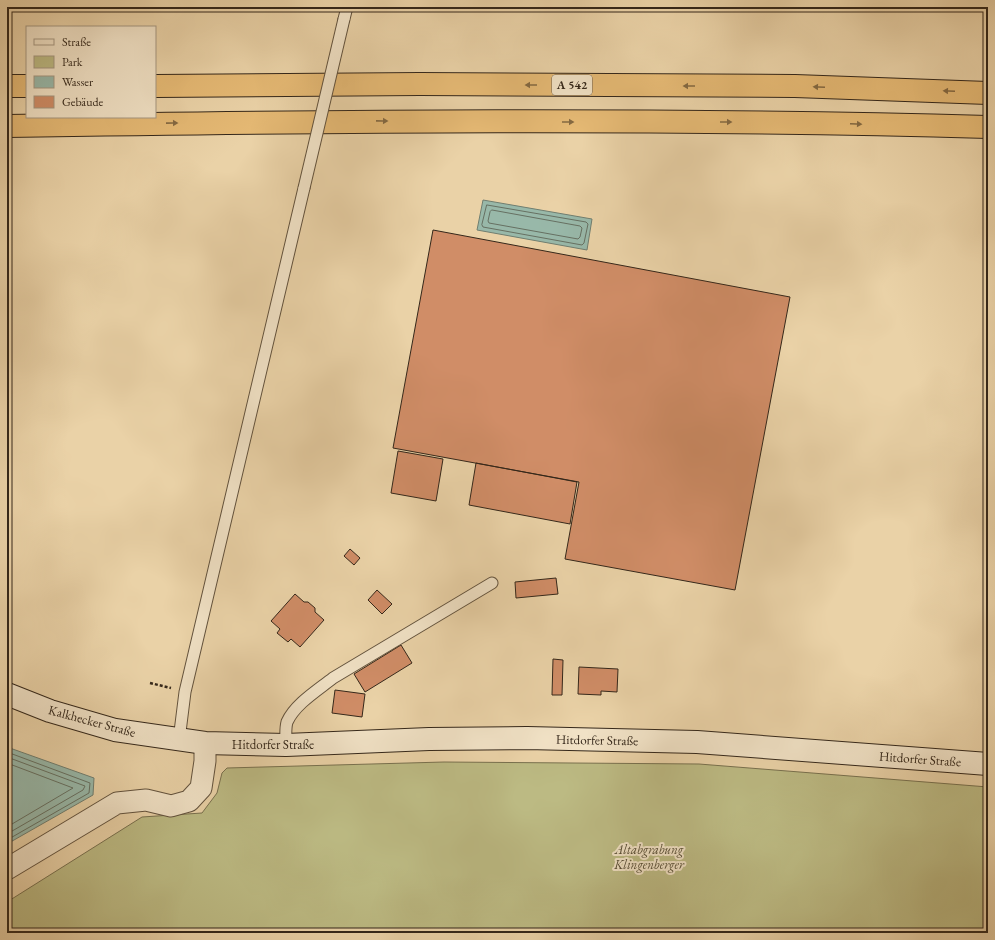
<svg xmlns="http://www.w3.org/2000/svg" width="995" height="940" font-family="'EB Garamond',serif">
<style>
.green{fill:#bcba83;stroke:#78704e}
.water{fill:#98b8a9;stroke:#707e70}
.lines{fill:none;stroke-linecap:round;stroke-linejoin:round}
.shore{stroke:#667062;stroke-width:1}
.building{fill:#d08d67;stroke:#34271a}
.service-casing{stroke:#62523d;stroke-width:13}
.minor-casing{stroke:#62523d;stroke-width:23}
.secondary-casing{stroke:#34271a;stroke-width:24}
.motorway-casing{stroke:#34271a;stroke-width:24}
.path{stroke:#34271a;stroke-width:2.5;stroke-dasharray:3 2;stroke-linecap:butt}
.service{stroke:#f1e2c6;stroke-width:11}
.minor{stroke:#f1e2c6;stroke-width:21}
.secondary{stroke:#f1e2c6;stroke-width:22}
.motorway{stroke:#e5b974;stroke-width:22}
.service-bridge-casing{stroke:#62523d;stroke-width:13;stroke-linecap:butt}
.service-bridge{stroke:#f1e2c6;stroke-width:11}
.oneway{fill:#846942}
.labels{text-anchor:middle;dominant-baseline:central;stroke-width:4;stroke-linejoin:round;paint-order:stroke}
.shield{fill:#f1e2c6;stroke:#6d5f4e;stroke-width:1}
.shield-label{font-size:12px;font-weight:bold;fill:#34271a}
.street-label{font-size:13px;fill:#34271a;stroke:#f1e2c6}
.park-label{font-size:13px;font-style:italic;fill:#564c34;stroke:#f1e2c6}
</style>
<rect width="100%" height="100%" fill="#ead2a7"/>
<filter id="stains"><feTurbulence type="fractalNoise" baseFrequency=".005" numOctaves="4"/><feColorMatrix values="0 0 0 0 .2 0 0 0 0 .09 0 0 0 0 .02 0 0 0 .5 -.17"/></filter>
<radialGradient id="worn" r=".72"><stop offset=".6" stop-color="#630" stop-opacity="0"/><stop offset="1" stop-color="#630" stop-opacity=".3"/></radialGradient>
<path class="green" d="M444,762l255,2 289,23v146h-981v-31l135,-85 60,-4 15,-20 5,-20 5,-5z"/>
<path class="water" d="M483,200l109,19 -5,31 -110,-20z
M7,747l87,31 -1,17 -86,49z"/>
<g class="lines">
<path class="shore" d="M487,205l99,17 2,2 -4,19 -2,2 -99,-18 -1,-2z
M492,210l88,16 2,2 -2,9 -2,2 -89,-16 -1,-2 2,-9z
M7,752l83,31 -1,10 -82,47
M7,757l78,29 -2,4 -76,44
M7,763l66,25 -66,39"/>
</g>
<path class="building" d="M433,230l357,67 -55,293 -170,-31 14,-77 -186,-34z
M398,451l45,8 -7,42 -45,-8z
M476,463l101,19 -7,42 -101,-19z
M350,549l10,9 -6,7 -10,-9z
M556,578l2,16 -42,4 -1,-16z
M377,590l15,14 -10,10 -14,-14z
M295,594l9,8h4l7,6v4l9,8 -24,27 -9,-8 -3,3 -11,-9 3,-4 -9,-8z
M401,645l11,18 -47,29 -11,-18z
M553,659l10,1 -1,35h-10z
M579,667l39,2 -1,23 -16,-1v4l-23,-1z
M335,690l30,4 -3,23 -30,-4z"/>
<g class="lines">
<defs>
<path id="service" d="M344,19l3,-12
M179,740l6,-48 119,-504
M286,745c0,-7 -1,-16 1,-23 8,-18 31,-32 46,-44l159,-95"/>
<path id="minor" d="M7,869l110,-66 29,-3 25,6 18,-5 12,-13 4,-27v-18"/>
<path id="secondary" d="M7,694l43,17 65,19 90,13 81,2 143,-6 98,-1 170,4 291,22"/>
<path id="motorway" d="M7,86h20
M155,86l265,-2 375,2 193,7
M7,126c327,-5 654,-8 981,1"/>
</defs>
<use href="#service" class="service-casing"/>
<use href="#minor" class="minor-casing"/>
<use href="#secondary" class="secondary-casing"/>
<use href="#motorway" class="motorway-casing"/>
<path class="path" d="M150,683l21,5"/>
<use href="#service" class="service"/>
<use href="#minor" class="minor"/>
<use href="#secondary" class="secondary"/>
<use href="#motorway" class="motorway"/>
<defs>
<path id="service-bridge" d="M304,188l40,-169"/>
</defs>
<use href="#service-bridge" class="service-bridge-casing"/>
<use href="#service-bridge" class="service-bridge"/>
</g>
<defs><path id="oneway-solid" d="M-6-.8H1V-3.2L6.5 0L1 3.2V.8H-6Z"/></defs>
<g class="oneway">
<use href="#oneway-solid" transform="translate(531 85) rotate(-180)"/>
<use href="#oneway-solid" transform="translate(689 86) rotate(-180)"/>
<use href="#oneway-solid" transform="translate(819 87) rotate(-178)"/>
<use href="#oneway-solid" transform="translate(949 91) rotate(-178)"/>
<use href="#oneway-solid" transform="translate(382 121) rotate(1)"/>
<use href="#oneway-solid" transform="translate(568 122)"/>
<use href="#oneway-solid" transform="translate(726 122)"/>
<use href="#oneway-solid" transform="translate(172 123) rotate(-1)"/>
<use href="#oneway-solid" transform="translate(856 124) rotate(2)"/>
</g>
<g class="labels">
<rect class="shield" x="552" y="75" width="40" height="20" rx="3"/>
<g class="shield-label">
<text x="572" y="85">A 542</text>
</g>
<g class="street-label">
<text transform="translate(92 721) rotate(15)">Kalkhecker Straße</text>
<text transform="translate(597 740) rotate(1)">Hitdorfer Straße</text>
<text x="273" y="744">Hitdorfer Straße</text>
<text transform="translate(920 759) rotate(4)">Hitdorfer Straße</text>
</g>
<g class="park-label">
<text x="649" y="849">Altabgrabung<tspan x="649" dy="15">Klingenberger</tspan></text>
</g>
</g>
<rect width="995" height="940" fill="none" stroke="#ead2a7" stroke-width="24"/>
<rect x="8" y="8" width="979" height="924" fill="none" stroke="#34271a" stroke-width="2"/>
<rect x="12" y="12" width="971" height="916" fill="none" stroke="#34271a"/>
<rect x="26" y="26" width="130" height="92" fill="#f1e2c6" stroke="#a59781"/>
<rect x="34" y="39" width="20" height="6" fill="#f1e2c6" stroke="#a59781"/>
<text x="62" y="46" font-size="12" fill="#34271a">Straße</text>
<rect x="34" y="56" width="20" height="12" fill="#bcba83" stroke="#a59781"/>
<text x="62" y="66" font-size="12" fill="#34271a">Park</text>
<rect x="34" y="76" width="20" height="12" fill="#98b8a9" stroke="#a59781"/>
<text x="62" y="86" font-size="12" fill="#34271a">Wasser</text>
<rect x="34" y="96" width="20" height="12" fill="#d08d67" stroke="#a59781"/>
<text x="62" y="106" font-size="12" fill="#34271a">Gebäude</text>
<rect width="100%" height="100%" filter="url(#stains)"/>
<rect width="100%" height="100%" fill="url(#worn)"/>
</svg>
